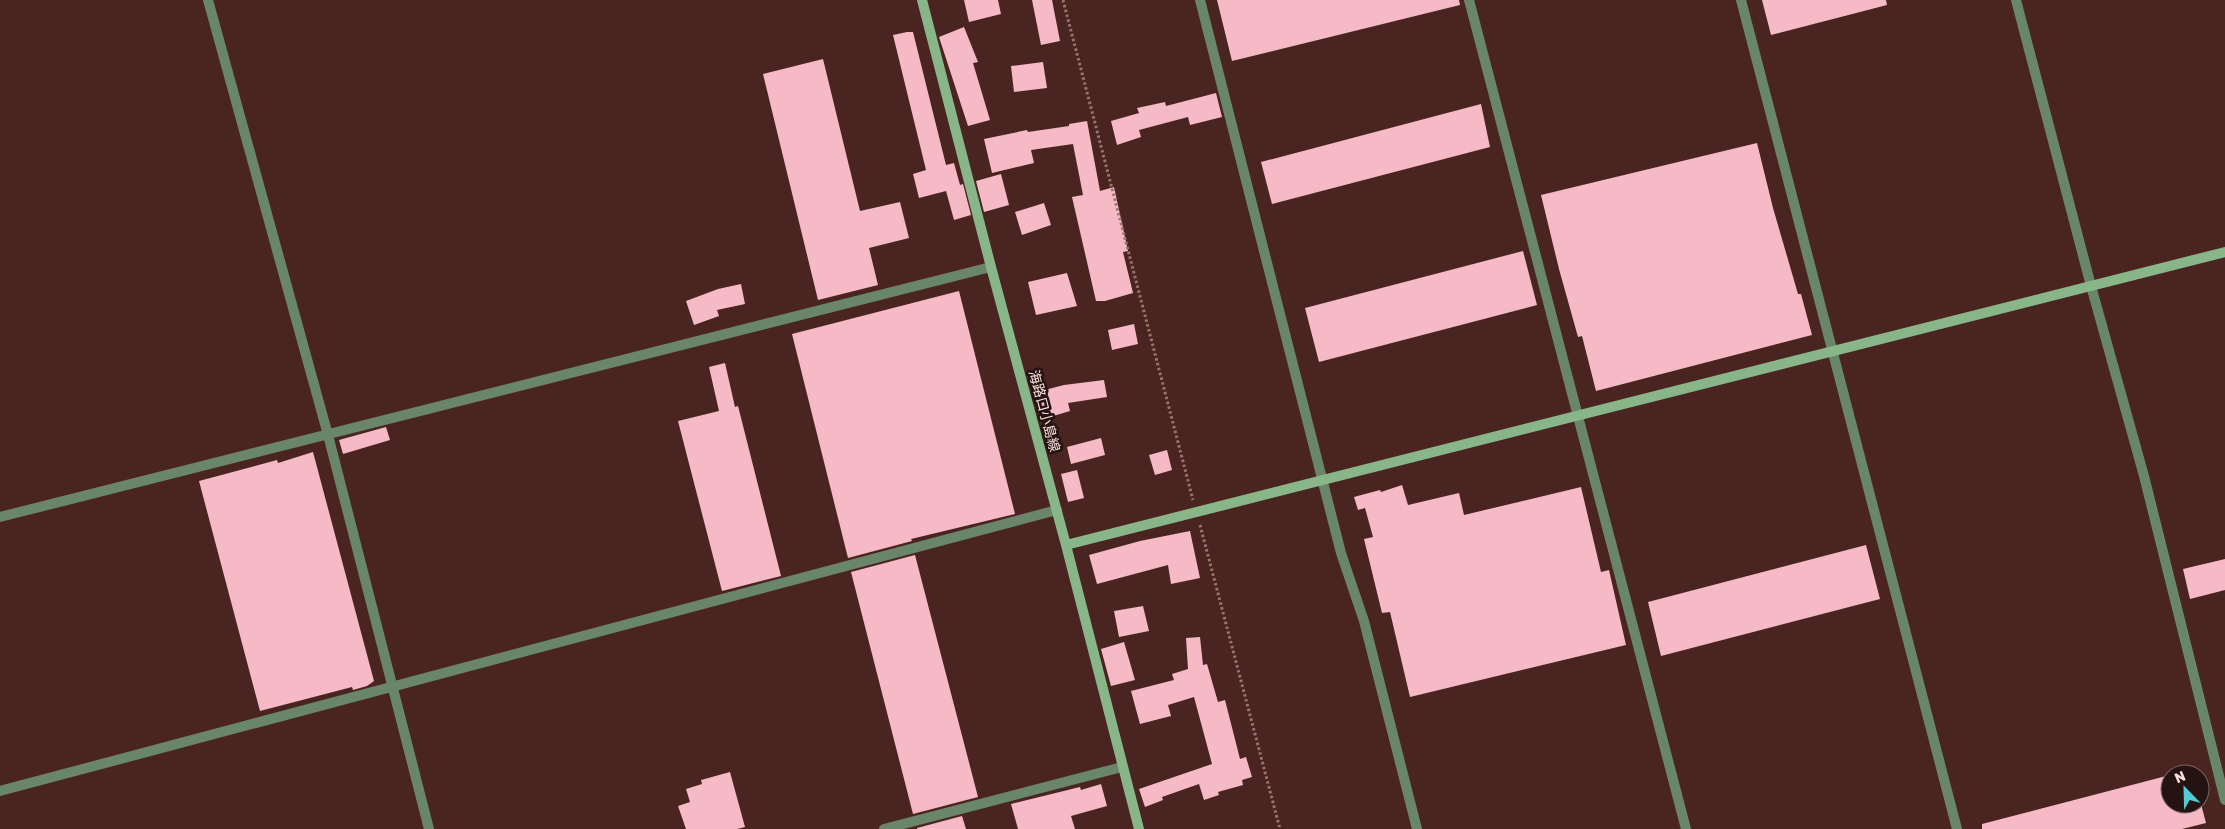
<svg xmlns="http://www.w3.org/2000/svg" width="2225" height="829" font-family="Rubik,'Noto Sans JP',sans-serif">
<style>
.building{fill:#f6bac6}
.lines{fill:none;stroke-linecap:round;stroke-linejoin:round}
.path{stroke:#967572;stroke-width:3;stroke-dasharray:2.5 2.5;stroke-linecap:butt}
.street{stroke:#69856a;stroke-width:10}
.secondary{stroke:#88b689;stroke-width:10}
.labels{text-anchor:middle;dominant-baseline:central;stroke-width:5;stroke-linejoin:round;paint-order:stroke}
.street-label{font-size:14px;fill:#fae0dd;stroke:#241311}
</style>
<rect width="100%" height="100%" fill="#4a2421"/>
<path class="building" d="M964,0h34l3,14 -32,8z
M1032,0h20l8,41 -19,4z
M1217,0h242l1,5 -228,56z
M1762,0h124l1,5 -116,30z
M964,27l14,35 -5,1 17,57 -22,6 -29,-89z
M907,32h6l33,133 8,-2 6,22 3,-1 8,31 -17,5 -8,-29 -27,7 -6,-24 13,-4 -33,-135z
M823,59l37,152 40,-9 9,36 -40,10 9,37 -60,15 -55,-226z
M1043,62l4,26 -33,4 -3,-26z
M1216,93l6,24 -32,8 -2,-8 -49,13 2,7 -24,8 -6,-24 28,-8 -2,-5 28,-6 1,4z
M1481,104l9,43 -218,57 -11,-42z
M1087,121l13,70 14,-4 14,64 -5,1 10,41 -28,8h-9l-24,-104 11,-2 -10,-51 -42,6 3,13 -42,10 -8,-34 43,-9 1,2 41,-6v-2z
M1757,143l16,65 25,86h3l11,41 -216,56 -14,-55 -4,1 -19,-68 -18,-74z
M1001,174l8,31 -25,7 -8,-31z
M1044,203l7,22 -29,10 -7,-23z
M1523,251l14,54 -218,57 -14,-54z
M1067,273l10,33 -41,9 -8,-33z
M741,284l4,20 -28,6 2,6 -25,9 -8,-24 32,-12z
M959,291l56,223 -104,25 1,2 -64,17 -56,-224z
M1134,324l4,20 -26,6 -4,-20z
M725,363l10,44 3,-1 43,170 -59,15 -44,-170 41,-10 -10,-44z
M1104,380l3,17 -39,6 2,8 -27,8 -6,-27 27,-7z
M386,427l4,13 -47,14 -4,-14z
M1101,438l4,17 -34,9 -4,-17z
M1167,450l5,20 -17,5 -6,-20z
M313,452l61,229 -7,5 -14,4 -1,-3 -92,24 -61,-230 78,-21 1,3z
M1077,470l7,28 -16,4 -7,-28z
M1402,485l6,20 51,-12 5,22 117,-28 20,85 8,-2 17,75 -216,52 -20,-85 -8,1 -18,-74 9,-2 -8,-29 -7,2 -4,-13 26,-7 1,2z
M1190,531l10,47 -29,6 -3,-19 -71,19 -8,-29 51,-14z
M1866,545l14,54 -219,57 -13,-54z
M915,555l63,242 -65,17 -62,-242z
M2225,559v31l-35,9 -7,-30z
M1143,606l6,25 -30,6 -5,-26z
M1200,637l3,28 4,-1 11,38 7,-2 15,59 6,-2 6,20 -10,3 1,5 -25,7 1,3 -15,5 -5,-16 -37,13 1,3 -18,7 -6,-18 73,-25 -18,-67 -26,8 3,11 -31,8 -9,-33 43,-11 -2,-6 16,-5 -2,-31z
M1124,642l11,38 -24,6 -10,-37z
M730,772l15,55 -8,2h-51l-8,-23 12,-4 -4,-13 16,-5 -1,-4z
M2170,775v29h31l5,19 -24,6h-200v-5z
M1101,784l6,22 -36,10 4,13h-57l-7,-25 69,-17 1,3z
M962,816l4,13h-49v-1z"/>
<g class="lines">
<path class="path" d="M1063,0l130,500
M1200,525l80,304"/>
<path class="street" d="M208,0l120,435 101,394
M1200,0l141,553 23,68 53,208
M1469,0l217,829
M1741,0l216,829
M2016,0l75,286 53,190 81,324
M0,517l991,-250
M0,791l1057,-281
M884,829l238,-62"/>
<path class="secondary" d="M922,0l69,267 75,278 73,284
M1066,545l1159,-293"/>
</g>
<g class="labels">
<g class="street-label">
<text transform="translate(1044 411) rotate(75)">海路口小島線</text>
</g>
</g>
<g transform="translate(2185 789) rotate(337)"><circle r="24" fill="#241311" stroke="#7a6563"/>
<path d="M0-4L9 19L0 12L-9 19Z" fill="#52cbd9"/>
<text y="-8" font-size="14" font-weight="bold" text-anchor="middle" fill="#fae0dd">N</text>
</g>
</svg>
